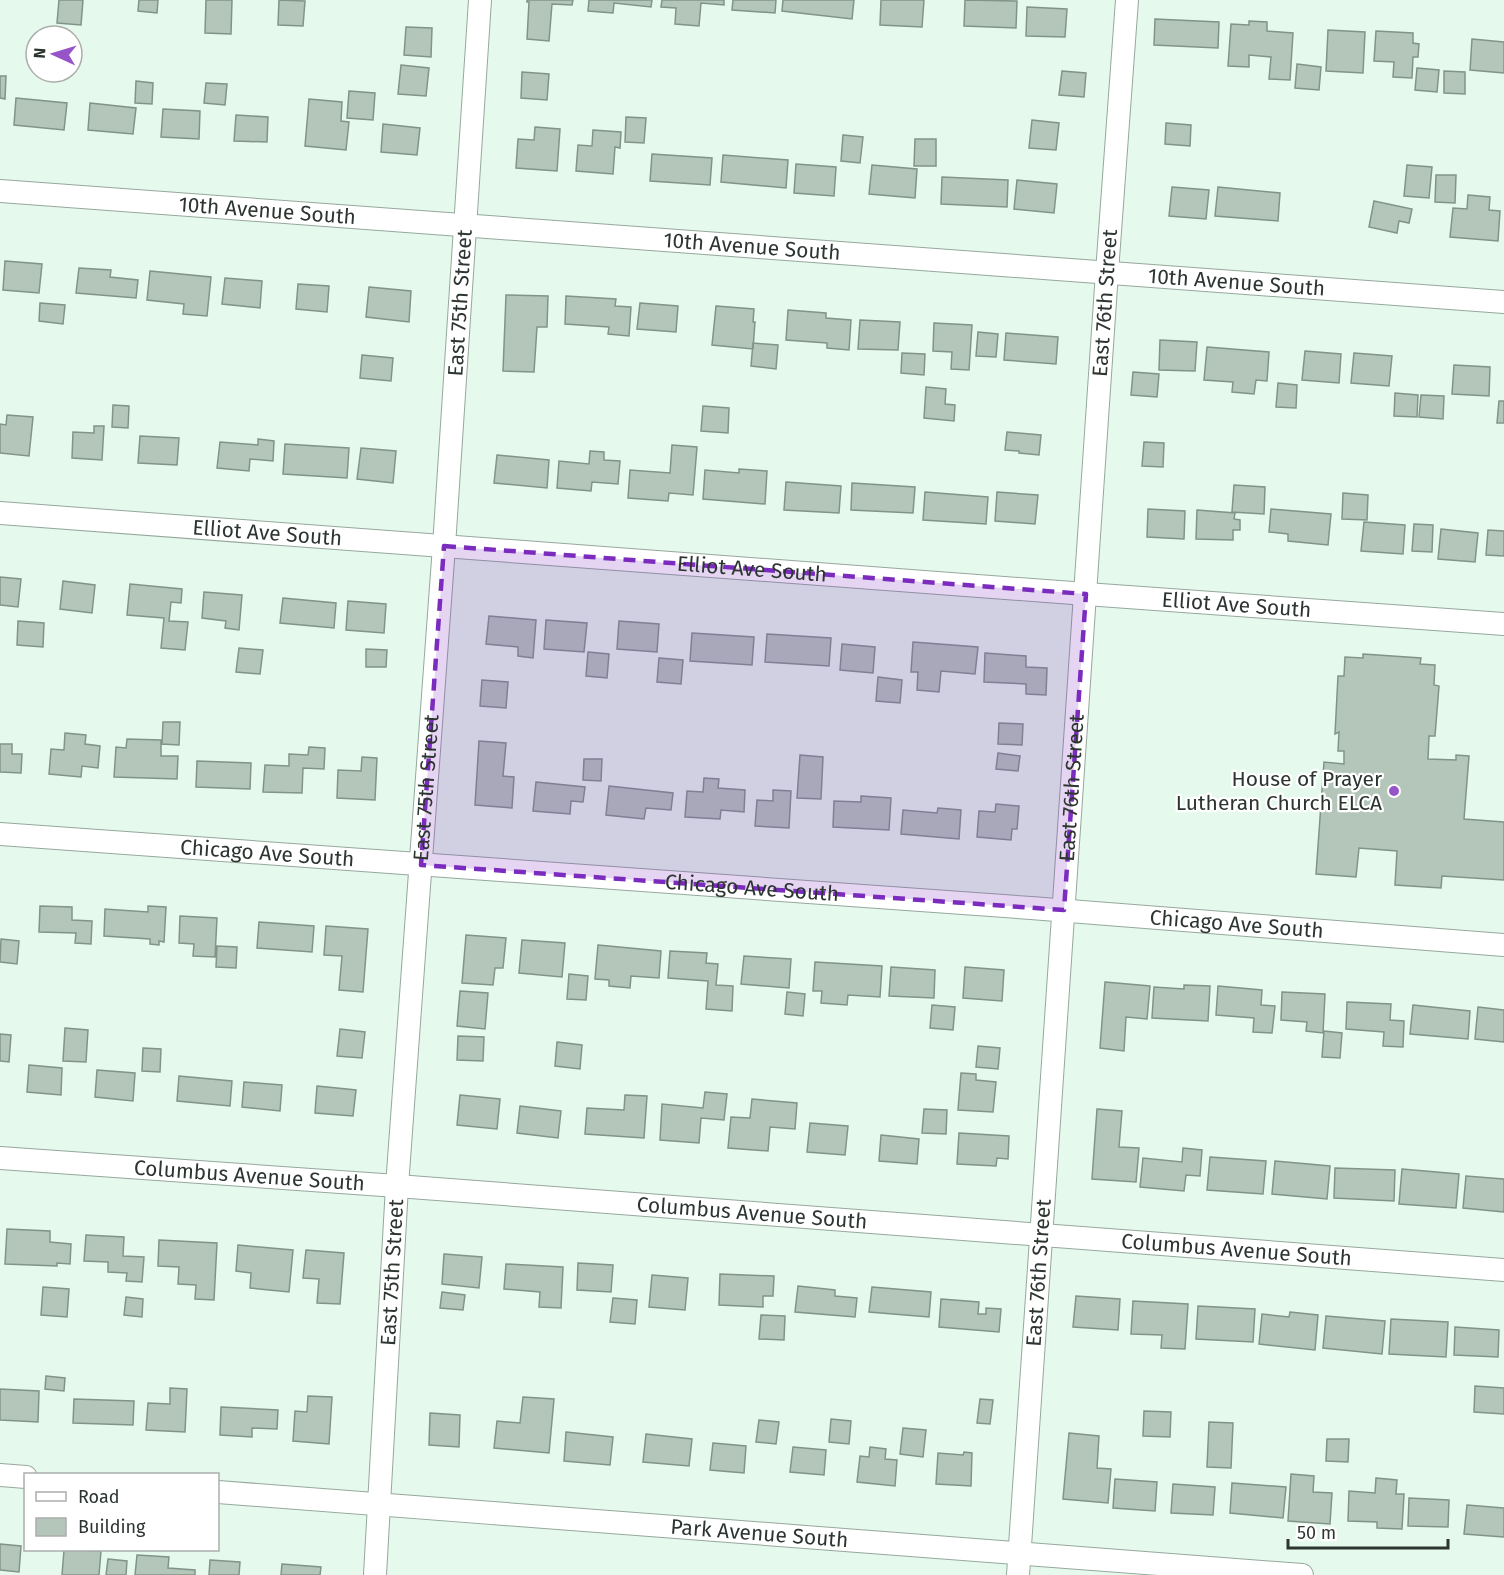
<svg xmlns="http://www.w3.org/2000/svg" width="1504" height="1575" font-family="'Fira Sans',sans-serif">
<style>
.building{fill:#b4c6ba;stroke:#829489;stroke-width:1.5}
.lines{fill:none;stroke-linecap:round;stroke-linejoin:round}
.minor-casing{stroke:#96a89d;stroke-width:24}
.minor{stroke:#fff;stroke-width:22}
.marked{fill:#7b2cbf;fill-opacity:0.2;stroke:#7b2cbf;stroke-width:4.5;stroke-dasharray:12 8;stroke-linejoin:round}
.poi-dot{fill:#9754c9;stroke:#fff;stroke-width:2}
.labels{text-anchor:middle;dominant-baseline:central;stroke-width:4.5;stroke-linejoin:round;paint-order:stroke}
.street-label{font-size:21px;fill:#2d3530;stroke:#fff}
.poi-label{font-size:21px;fill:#2d3530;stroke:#fff;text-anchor:end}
</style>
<rect width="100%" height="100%" fill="#e5f9ec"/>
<path class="building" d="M59,0h24l-2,25 -24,-2z
M139,0h19l-1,13 -19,-2z
M206,0h26l-1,34 -26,-1z
M279,0l26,1 -2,25 -25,-1z
M527,0h46l-1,5 -20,-1 -3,37 -22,-2 2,-37h-2z
M589,0h63l-1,7 -37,-4 -1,10 -25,-2z
M662,0h62v5l-23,-2 -2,23 -24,-2 1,-16 -15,-1z
M733,0h43l-1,13 -43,-3z
M783,0h71l-2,19 -70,-8z
M881,0h43l-2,27 -42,-2z
M965,0l52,1 -1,27 -52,-2z
M1027,7l40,2 -2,28 -39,-1z
M1155,19l64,3 -1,26 -64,-3z
M1249,21l18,1v9l26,2 -3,47 -21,-1 2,-22 -22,-2v12l-21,-1 3,-42 18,1z
M406,27l26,1 -1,29 -27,-2z
M1328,30l37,2 -2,41 -37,-2z
M1376,31l37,2v10l6,1 -1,13h-5l-1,21 -19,-1 1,-15 -20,-1z
M1472,39l32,3v31l-34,-3z
M1297,64l24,3 -2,23 -24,-2z
M401,65l28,3 -3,28 -28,-2z
M1417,68l22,2 -2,22 -22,-2z
M1062,71l24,2 -2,24 -25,-2z
M1444,71l21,1v22l-21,-1z
M522,72l27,2 -2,26 -26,-2z
M0,76h6l-1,23 -5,-1z
M136,81l17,2 -1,21 -17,-1z
M206,83l21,1 -2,21 -21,-2z
M349,91l26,2 -2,27 -26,-2z
M16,98l51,5 -3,27 -50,-5z
M309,99l33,3 -1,19 8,1 -3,28 -41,-4z
M90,103l46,5 -3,26 -45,-4z
M163,109l37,2 -1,28 -38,-2z
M236,115l32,2 -1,25 -33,-1z
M626,117l20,1 -2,25 -19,-1z
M1032,120l27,3 -3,27 -27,-2z
M1166,123l25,2 -1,21 -25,-2z
M383,124l37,4 -3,27 -36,-3z
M535,127l25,2 -3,42 -41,-3 2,-29 16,1z
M593,130l28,2 -1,16 -5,-1 -2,27 -37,-3 2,-26 14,1z
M843,135l20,2 -3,26 -19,-2z
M915,139h21v27h-22z
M652,154l60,4 -2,27 -60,-4z
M723,155l65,5 -2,28 -65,-6z
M796,164l40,3 -2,29 -40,-3z
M872,165l45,4 -2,29 -46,-4z
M1407,165l25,2 -3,31 -25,-2z
M1436,175h20l-1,28 -20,-1z
M942,177l66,3 -1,27 -66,-3z
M1017,180l40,4 -3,29 -40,-4z
M1172,187l37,3 -3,29 -37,-3z
M1218,187l62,6 -2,28 -63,-5z
M1468,195l22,2 -1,13 11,1 -2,30 -48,-4 3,-29 14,1z
M1374,201l38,8 -3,14 -10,-2 -2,12 -28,-6z
M5,261l37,3 -3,29 -36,-3z
M79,268l32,2 -1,7 28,3 -2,18 -60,-5z
M150,271l61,6 -4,39 -24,-2 1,-10 -37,-4z
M225,278l37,3 -2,27 -38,-4z
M298,284l31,2 -2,26 -31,-3z
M369,287l42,4 -2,31 -43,-5z
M506,295l42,1 -1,31h-10l-3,45 -31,-1z
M566,296l50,3 -1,7 16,1 -2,29 -21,-2 1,-7 -44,-3z
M40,303l25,2 -2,19 -24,-3z
M640,303l38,3 -2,26 -39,-3z
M716,306l38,3 -1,13h2l-2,27 -41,-4z
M788,310l38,3v5l25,2 -2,30 -22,-2v-5l-41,-3z
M860,320l40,2 -2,28 -40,-1z
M934,323l38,2 -3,45 -18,-1 1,-17 -19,-1z
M978,332l20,2 -2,23 -20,-1z
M1006,333l52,4 -2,27 -52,-4z
M1160,340l37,2 -2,29 -36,-1z
M753,343l25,2 -2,24 -25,-3z
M1207,347l62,5 -2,29 -11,-1 -2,14 -22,-2 1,-10 -29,-2z
M1305,351l36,3 -2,29 -37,-3z
M902,353l23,1 -1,21 -23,-2z
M1354,353l38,3 -3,30 -38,-3z
M362,355l31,3 -2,23 -31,-3z
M1454,365l36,2 -1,29 -37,-2z
M1133,372l26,2 -2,23 -26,-2z
M1278,383l19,2 -1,23 -20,-1z
M926,387l20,2 -1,15 10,1 -1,16 -30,-3z
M1395,393l23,2 -1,22 -23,-1z
M1421,395l23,1 -1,23 -24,-2z
M1499,401h5v22h-7z
M113,405l16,1 -1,22 -16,-1z
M703,406l26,2 -1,25 -27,-2z
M7,415l26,2 -4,39 -29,-3v-29l6,1z
M94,426h10l-2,34 -30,-2 1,-26 21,1z
M1007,432l34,3 -2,20 -20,-2v-2l-14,-1z
M140,436l39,2 -2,27 -39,-2z
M258,439l16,2 -1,20 -23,-2 -1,12 -32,-3 3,-26 38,3z
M1144,442l20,1 -1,24 -21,-1z
M285,444l64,4 -2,30 -64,-4z
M672,445l25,2 -4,48 -24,-2 -1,8 -40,-3 2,-28 40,3z
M361,448l35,3 -3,32 -36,-4z
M590,451l14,1v8l16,1 -2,23 -26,-2 -1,9 -34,-3 2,-27 30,3z
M497,455l52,5 -2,28 -53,-5z
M739,469l28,2 -2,33 -62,-5 2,-29 34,3z
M786,482l55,4 -2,27 -55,-3z
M852,483l63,4 -2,26 -62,-3z
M1234,485l31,2 -1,27 -32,-2z
M925,492l63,5 -2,27 -63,-4z
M997,492l41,3 -3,29 -40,-3z
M1343,493l25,2 -1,25 -25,-1z
M1148,509l37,2 -1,28 -37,-2z
M1271,509l60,5 -3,31 -40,-4v-7l-19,-2z
M1197,510l38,3 -1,6 6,1v10h-7v10l-37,-1z
M1364,522l41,3 -2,29 -42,-3z
M1414,524l19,1 -1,27 -20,-1z
M1441,529l37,4 -3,29 -37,-3z
M1488,530l16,1v25l-18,-1z
M0,577l21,2 -3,28 -18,-2z
M63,581l32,4 -3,28 -32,-4z
M130,584l52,5 -1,14 -10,-1 -2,19 19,1 -3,28 -24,-2 3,-30 -37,-3z
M204,592l38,3 -3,35 -14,-2 1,-7 -24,-3z
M283,598l53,5 -2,25 -54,-5z
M348,601l38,3 -2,29 -38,-3z
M489,616l47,4 -3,38 -15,-2v-9l-32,-3z
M546,620l41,3 -3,29 -40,-3z
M18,621l26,2 -1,24 -26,-2z
M619,621l40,3 -2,28 -40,-3z
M692,633l62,4 -2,28 -62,-4z
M767,634l64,4 -2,28 -64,-4z
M913,642l65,5 -3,27 -34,-3 -2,21 -22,-2 1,-18h-7z
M842,644l33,3 -2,26 -33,-3z
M239,648l24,2 -3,24 -24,-2z
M366,649l21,1 -1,17h-20z
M588,652l21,2 -2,24 -21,-2z
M985,653l41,3v11l21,1 -1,27 -20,-1v-10l-42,-2z
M1363,654l58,4 -1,6 15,1 -1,20 5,1 -4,50h-6l-1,23 28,1v-5l13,1 -5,63 40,3v58l-62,-4 -1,12 -46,-3 2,-34 -38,-3 -3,29 -40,-3 8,-112 20,2v-13h-6l1,-19 -4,2 3,-58h6l1,-19 18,1z
M659,658l24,2 -2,24 -24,-2z
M878,677l24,3 -2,23 -24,-2z
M482,680l26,2 -2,26 -26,-2z
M163,722h17l-1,23 -17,-1z
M999,723l24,1 -1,21 -24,-1z
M65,733l21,2 -1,9 15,2 -2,22 -16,-2 -1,11 -32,-3 2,-25 13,1z
M127,739l34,1v16h17l-1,23 -63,-2 2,-30 10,1z
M479,741l27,2 -3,33 11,1 -2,31 -37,-3z
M0,744h12v10h10l-1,19 -21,-1z
M309,747l16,1 -1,21 -21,-1 -1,25 -39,-1 2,-27 24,1v-12l19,1z
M998,753l22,3 -2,15 -22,-2z
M800,755l23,2 -2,42 -24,-1z
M362,757l15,1 -2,42 -38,-2 1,-28 23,1z
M584,759h18l-1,22 -18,-1z
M197,761l54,2 -1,26 -54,-2z
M704,778l15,1 -1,9 27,2 -1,22 -23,-2 -1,9 -35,-2 2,-26 16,1z
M536,782l49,5 -2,15 -12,-1 -1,13 -37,-3z
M609,786l64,7 -2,17 -25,-2 -2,11 -38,-4z
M773,790l18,1 -2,37 -34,-2 2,-26 16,1z
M861,796l30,2 -2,32 -56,-3 1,-26 27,1z
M996,804l23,2 -2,23h-5l-1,11 -34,-3 2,-26 16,1z
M938,808l23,2 -2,29 -58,-5 2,-24 34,3z
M40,906l32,1v13l20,1 -1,23 -16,-1 1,-10 -37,-1z
M148,906l18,1 -2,35 -5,-1v4l-9,-1v-5l-46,-3 1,-27 43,3z
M180,916l37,2 -2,39 -22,-1 1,-12 -15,-1z
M259,922l55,4 -2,26 -55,-4z
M326,926l42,3 -5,63 -24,-2 3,-34 -18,-1z
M466,935l40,3 -3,30h-8l-2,17 -31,-2z
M1,939l18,2 -2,23 -17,-2z
M522,940l43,3 -3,34 -43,-4z
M598,945l63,6 -2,27 -28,-2 -1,12 -21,-2v-6l-14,-1z
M217,946l20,1 -1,21 -20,-1z
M670,951l37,2 -1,10 12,1 -2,21 17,1 -1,25 -26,-2 2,-28 -40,-3z
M744,956l47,3 -2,29 -48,-4z
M815,962l67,4 -2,31 -32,-2 -1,10 -26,-2 1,-12h-9z
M891,967l44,3 -1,28 -45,-2z
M965,967l39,3 -2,31 -39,-3z
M569,974l19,2 -2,24 -19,-1z
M1105,982l45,4 -3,33 -21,-2 -2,34 -24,-3z
M1184,985l26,1 -2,35 -56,-3 2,-31 30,2z
M1218,986l44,4 -1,15 14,1 -3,27 -19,-1 1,-14 -38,-3z
M460,991l28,2 -3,36 -28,-3z
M787,992l18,2 -2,22 -18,-2z
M1282,992l43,2 -2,39 -17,-2 1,-9 -26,-2z
M1347,1002l44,2 -1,16 14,1 -1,26 -20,-1 1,-14 -38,-3z
M932,1005l23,2 -2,23 -23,-2z
M1413,1005l57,6 -2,28 -58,-5z
M1478,1007l26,3v32l-29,-3z
M65,1028l23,2 -2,32 -23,-1z
M340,1029l25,3 -3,26 -25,-2z
M1324,1031l18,2 -2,25 -18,-1z
M0,1034l11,1 -2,27 -9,-1z
M458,1036l26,1 -1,24 -26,-1z
M557,1042l25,3 -2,24 -25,-3z
M978,1046l22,2 -2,21 -22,-2z
M143,1048l18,1 -1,23 -18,-1z
M29,1065l33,3 -1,27 -34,-3z
M97,1070l38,3 -2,28 -38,-4z
M961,1073l15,1v6l20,2 -3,30 -35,-2z
M179,1076l53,5 -2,25 -53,-5z
M244,1082l38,3 -2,26 -38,-4z
M317,1086l39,4 -3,26 -38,-3z
M705,1092l22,2 -3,26 -23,-2 -2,25 -39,-3 2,-36 41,4z
M460,1095l40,4 -3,30 -40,-4z
M625,1095l22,1 -3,42 -59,-4 2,-26 37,2z
M752,1099l45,4 -2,26 -25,-2 -2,24 -40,-3 3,-31 19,1z
M520,1106l41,5 -3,27 -41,-5z
M924,1109l23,1 -1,24 -24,-1z
M1097,1109l25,2 -3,36 20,1 -3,34 -44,-3z
M810,1123l38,3 -3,29 -38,-3z
M959,1133l50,3 -1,23 -11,-1 -1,8 -39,-2z
M881,1135l38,4 -2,25 -38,-3z
M1183,1148l19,2 -2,26 -14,-1 -2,16 -44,-4 3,-29 39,4z
M1210,1157l56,4 -3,33 -56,-4z
M1275,1161l55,5 -3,33 -55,-5z
M1335,1168l60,2 -1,31 -60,-3z
M1402,1169l57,5 -3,34 -57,-4z
M1466,1176l38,3v33l-41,-4z
M7,1229l43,2v11l21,2 -1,20 -13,-1v3l-52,-2z
M86,1235l38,2 -1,19 21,1 -2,25 -16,-1 1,-8 -19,-1v-10l-24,-1z
M159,1240l58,3 -3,57 -19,-1 1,-14 -18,-1 1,-17 -21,-1z
M238,1245l55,5 -4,42 -39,-4 1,-15 -15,-2z
M306,1250l38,3 -4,51 -23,-1 2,-24 -16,-1z
M444,1254l38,3 -3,31 -37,-4z
M578,1263l35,2 -2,27 -34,-2z
M506,1264l57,3 -2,41 -22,-1 1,-15 -36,-3z
M720,1274l54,2 -1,20h-10v11l-44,-2z
M652,1275l36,3 -3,32 -36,-3z
M798,1286l37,4v6l22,2 -2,19 -60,-5z
M43,1287l26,2 -2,28 -26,-2z
M872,1287l59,5 -2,25 -60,-5z
M442,1292l23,3 -2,15 -23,-2z
M1076,1296l44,3 -2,31 -45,-3z
M126,1297l17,2 -1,18 -18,-2z
M613,1298l24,2 -2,24 -25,-2z
M941,1299l38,3 -1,12h8v-6l15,1 -2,23 -60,-5z
M1133,1301l55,3 -3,45 -24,-1 1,-13 -31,-1z
M1198,1306l57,3 -2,33 -57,-3z
M1290,1312l28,3 -3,35 -56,-6 3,-30 27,3z
M761,1315l24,1 -1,24 -25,-1z
M1326,1316l59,5 -3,33 -59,-6z
M1391,1319l57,3 -2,35 -57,-3z
M1455,1327l44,3 -1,27 -44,-2z
M46,1376l19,2 -1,13 -19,-2z
M1475,1386l29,2v26l-30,-2z
M170,1388l17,1 -2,43 -39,-2 2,-27 22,1z
M0,1389l39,2 -1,31 -38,-2z
M308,1396l24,1 -3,47 -36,-3 2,-30 12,1z
M523,1397l31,2 -5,54 -55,-5 3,-27 23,2z
M74,1399l60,2 -1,24 -60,-2z
M980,1399l13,1 -3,24 -13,-1z
M221,1407l57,3 -1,19 -25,-1v9l-32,-2z
M1144,1411l27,1 -1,25 -27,-1z
M430,1413l30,2 -1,32 -30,-2z
M831,1419l20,2 -2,23 -20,-2z
M759,1420l20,2 -3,22 -20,-2z
M1209,1422l24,1 -2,45 -24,-1z
M903,1428l23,2 -3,27 -23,-3z
M566,1432l47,5 -3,28 -46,-4z
M1069,1433l30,3 -2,32 14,1 -3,34 -45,-4z
M646,1434l46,5 -3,27 -46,-4z
M1327,1439h22l-1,23 -22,-1z
M713,1443l33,3 -2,27 -34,-3z
M793,1447l33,3 -2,25 -34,-3z
M870,1447l16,2 -1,10 12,1 -2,26 -38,-4 3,-26 9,1z
M964,1452l8,1 -1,33 -35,-2 2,-31 25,2z
M1291,1474l23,2 -1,16 19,1 -2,31 -42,-3z
M1376,1478l21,2 -1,14h8l-2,35 -25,-1v-6l-29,-1 1,-30 26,2z
M1115,1479l42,3 -2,29 -42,-3z
M1232,1483l54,4 -3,31 -53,-5z
M1173,1484l42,3 -2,28 -42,-2z
M1409,1498l40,2 -1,27 -40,-1z
M1467,1505l37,3v29l-40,-3z
M0,1544l21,2 -2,26 -19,-2z
M64,1550l37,1 -2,24h-37z
M137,1555l32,2 -1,11 27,2v5h-60z
M108,1559l19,2 -1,14h-20z
M210,1560l30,2 -1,13h-30z
M282,1564l39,3 -1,8h-39z"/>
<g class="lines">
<defs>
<g id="minor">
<path id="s1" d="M0,191l1504,111"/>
<path id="s2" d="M0,513l1086,81 418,30"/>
<path id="s3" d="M0,834l1031,74 473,37"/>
<path id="s4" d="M0,1158l397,28 1107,84"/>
<path d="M0,1475l26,2"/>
<path id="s5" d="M218,1492l1084,83"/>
<path id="s6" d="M375,1575l22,-389 47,-640 36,-546"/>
<path id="s7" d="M1018,1575l89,-1303 20,-272"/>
</g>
</defs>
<use href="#minor" class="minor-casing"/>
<use href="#minor" class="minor"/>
</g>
<path class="marked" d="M444,546l642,48 -22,316 -643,-45z"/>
<circle class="poi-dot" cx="1394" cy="791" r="6"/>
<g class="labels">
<g class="street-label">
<text stroke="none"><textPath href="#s1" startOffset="268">10th Avenue South</textPath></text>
<text stroke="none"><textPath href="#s1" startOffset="754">10th Avenue South</textPath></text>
<text stroke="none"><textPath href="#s1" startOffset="1240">10th Avenue South</textPath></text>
<text stroke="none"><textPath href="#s6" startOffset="1275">East 75th Street</textPath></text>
<text stroke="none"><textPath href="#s7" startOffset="1275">East 76th Street</textPath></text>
<text stroke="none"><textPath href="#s2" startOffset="268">Elliot Ave South</textPath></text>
<text stroke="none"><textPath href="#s2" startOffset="754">Elliot Ave South</textPath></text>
<text stroke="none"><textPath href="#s2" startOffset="1240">Elliot Ave South</textPath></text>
<text stroke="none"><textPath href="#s6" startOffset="789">East 75th Street</textPath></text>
<text stroke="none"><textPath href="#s7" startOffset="789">East 76th Street</textPath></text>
<text stroke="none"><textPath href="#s3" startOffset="268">Chicago Ave South</textPath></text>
<text stroke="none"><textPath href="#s3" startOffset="754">Chicago Ave South</textPath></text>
<text stroke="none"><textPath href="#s3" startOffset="1240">Chicago Ave South</textPath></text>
<text stroke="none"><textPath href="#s4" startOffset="250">Columbus Avenue South</textPath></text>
<text stroke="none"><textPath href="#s4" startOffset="754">Columbus Avenue South</textPath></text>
<text stroke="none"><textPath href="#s4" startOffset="1240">Columbus Avenue South</textPath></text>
<text stroke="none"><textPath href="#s6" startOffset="303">East 75th Street</textPath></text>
<text stroke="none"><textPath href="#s7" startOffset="303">East 76th Street</textPath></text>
<text stroke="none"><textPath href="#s5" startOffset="543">Park Avenue South</textPath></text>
</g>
<g class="poi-label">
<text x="1382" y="779">House of Prayer<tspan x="1382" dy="24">Lutheran Church ELCA</tspan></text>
</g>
</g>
<rect x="24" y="1473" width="195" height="78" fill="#ffffff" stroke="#abaeac" stroke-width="1.5"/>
<rect x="36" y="1492" width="30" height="9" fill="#ffffff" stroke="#abaeac" stroke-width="1.5"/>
<text x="78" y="1503" font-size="18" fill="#2d3530">Road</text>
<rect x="36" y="1518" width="30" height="18" fill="#b4c6ba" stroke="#abaeac" stroke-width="1.5"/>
<text x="78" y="1533" font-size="18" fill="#2d3530">Building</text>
<g transform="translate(54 54) rotate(274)"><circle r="28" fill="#ffffff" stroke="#abaeac" stroke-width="1.5"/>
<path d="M0-4.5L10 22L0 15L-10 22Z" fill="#9754c9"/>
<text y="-9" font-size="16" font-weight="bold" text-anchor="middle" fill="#2d3530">N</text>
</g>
<path d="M1288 1539v9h160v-9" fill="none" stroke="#2d3530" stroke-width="3"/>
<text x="1297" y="1539" font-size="18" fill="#2d3530" stroke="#ffffff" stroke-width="4.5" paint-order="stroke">50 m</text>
</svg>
